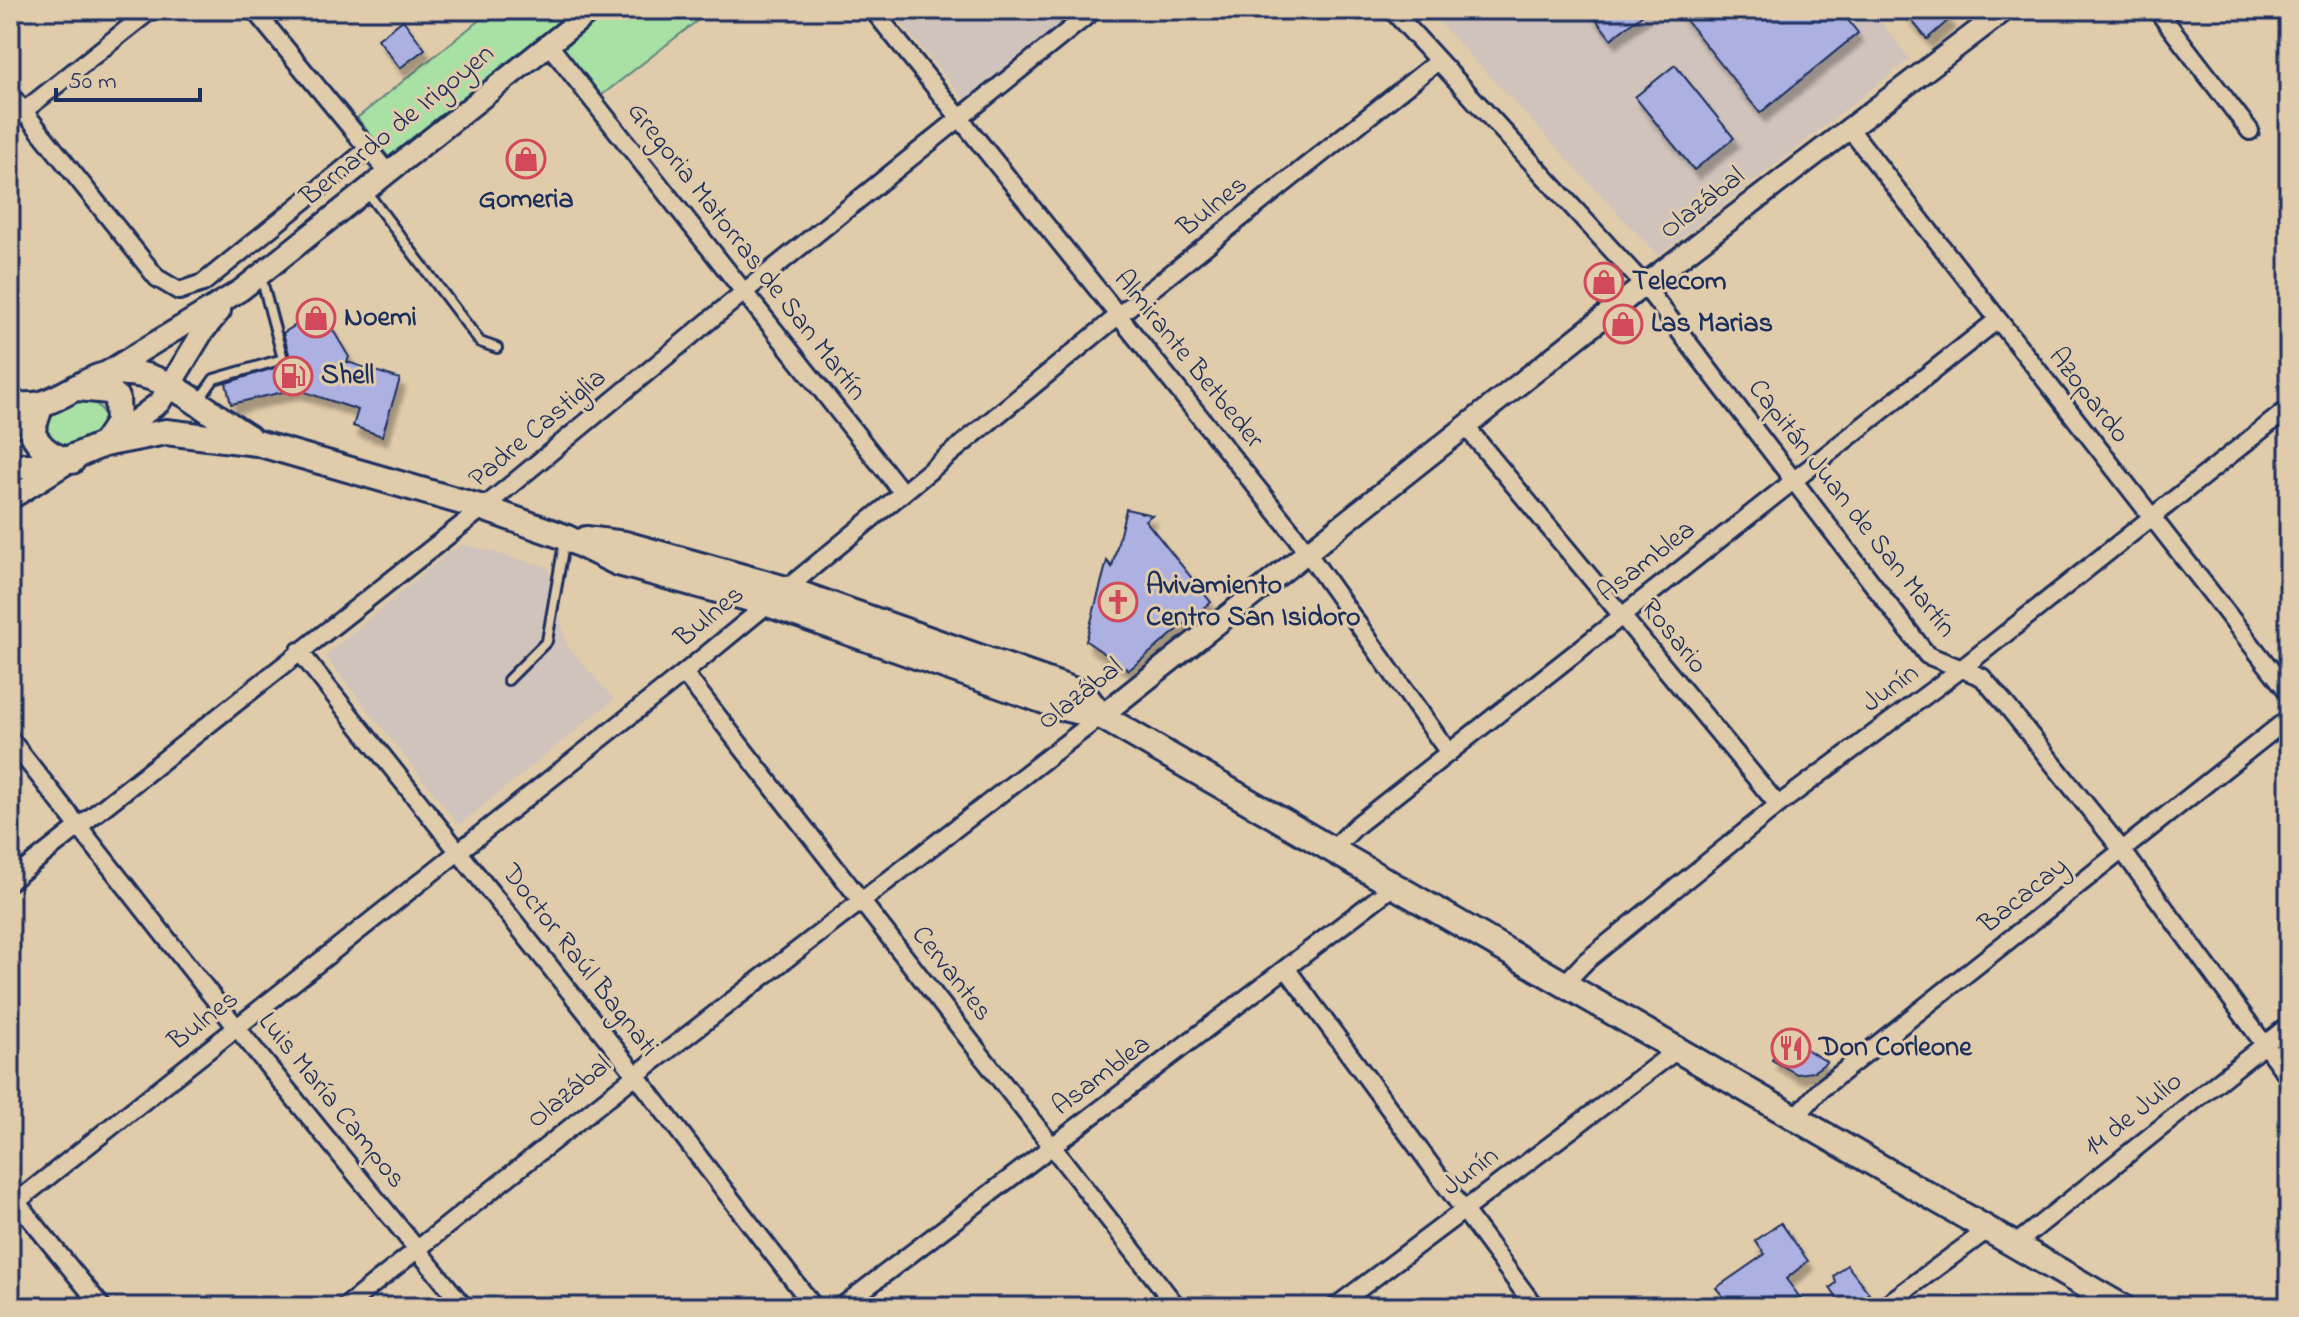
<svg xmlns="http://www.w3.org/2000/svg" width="2299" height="1317" font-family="'Indie Flower',sans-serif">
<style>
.built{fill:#d0c3bb}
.green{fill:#a9e0a4;stroke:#628881;stroke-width:2}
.building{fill:#acb1e2;stroke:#1b2f5e;stroke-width:2;filter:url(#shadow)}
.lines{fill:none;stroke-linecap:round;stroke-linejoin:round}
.service-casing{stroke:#1b2f5e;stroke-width:14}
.minor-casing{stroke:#1b2f5e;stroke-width:22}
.tertiary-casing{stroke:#1b2f5e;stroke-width:26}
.secondary-casing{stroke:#1b2f5e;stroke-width:30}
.service{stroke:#e0cbaa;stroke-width:8}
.minor{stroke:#e0cbaa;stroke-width:16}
.tertiary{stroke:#e0cbaa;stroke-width:20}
.secondary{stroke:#e0cbaa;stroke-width:24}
.labels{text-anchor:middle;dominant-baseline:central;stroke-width:6;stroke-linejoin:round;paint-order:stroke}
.street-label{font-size:28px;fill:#1b2f5e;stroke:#e0cbaa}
.poi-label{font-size:28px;font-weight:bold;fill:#1b2f5e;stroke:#e0cbaa;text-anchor:start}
</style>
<defs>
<filter id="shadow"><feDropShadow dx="5" dy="9" stdDeviation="2" flood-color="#0004"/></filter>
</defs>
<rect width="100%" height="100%" fill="#e0cbaa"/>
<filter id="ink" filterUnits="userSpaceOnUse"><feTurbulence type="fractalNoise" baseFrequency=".0125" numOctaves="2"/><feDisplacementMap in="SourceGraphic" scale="16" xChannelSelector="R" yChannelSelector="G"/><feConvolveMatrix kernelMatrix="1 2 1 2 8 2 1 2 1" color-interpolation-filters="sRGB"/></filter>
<g filter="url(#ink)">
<path class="built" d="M890,10h187l-111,91z
M1428,10h444l38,49 -252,197z
M462,544l86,23 19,79 47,53 -155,126 -134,-169 121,-102z"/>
<path class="green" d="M492,10h84l-186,149 -33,-41z
M609,10h102l-113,88 -38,-50z
M85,400c12,3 18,8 21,21 -14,23 -43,36 -62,13l6,-23z"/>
<path class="building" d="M1589,10h59l-37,29z
M1678,10h162l18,23 -98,80z
M1903,10h39l8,9 -23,20z
M403,20l22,29 -25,19 -22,-29z
M1675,65l59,73 -40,32 -59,-73z
M321,310l28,47 -2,5 53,17 -18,57 -29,-10 5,-16 -62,-21 -65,15 -5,-21 61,-19 3,-7 -7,-24z
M1126,509l26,6 -7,5 66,82 -82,68 -43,-29 21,-80 5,6z
M1785,1036l42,26 -14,10 -16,2 -25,-14z
M1781,1223l27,38 -22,18 21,28h-30l-9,-10 -11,10h-25l-16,-19 49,-34 -10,-13z
M1847,1265l22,28 -18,14h-8l-13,-19 6,-5 -2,-7z"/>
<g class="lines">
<defs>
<path id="service" d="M366,191l114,151 17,6
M199,400l15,-21 69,-20 -22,-82
M508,680l39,-39 18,-103"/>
<path id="minor" d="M254,10l134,163
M873,10l421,524 155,219
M1392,10l252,275 283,370 55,22 25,29 115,144 167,228
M2157,10l93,121
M549,45l353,447
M10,94l147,184 22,13 24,-8 165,-134
M10,122l141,-112
M1849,128l440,565
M1467,428l311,377
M299,651l337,424 178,232
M684,673l493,634
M10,739l227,289 227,279
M1334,848l23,-23 639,-504
M10,881l473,-373 261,-216 350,-282
M1286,968l249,339
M1564,984l22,-23 192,-156 183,-136 328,-261
M1795,1118l26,-29 468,-371
M11,1195l91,112
M10,1207l674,-534 435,-358 319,-254
M2013,1246l276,-221
M345,1307l291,-232 465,-359
M841,1307l554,-422
M1335,1307l342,-257
M1883,1307l103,-76"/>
<path id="tertiary" d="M107,372l134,-82 351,-280
M10,424l31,-20
M107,442l53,-40 42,-69 18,-22
M10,499l54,-34
M1101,716l543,-431 361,-275"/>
<path id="secondary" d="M78,388l31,3 8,7 1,25 -14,21
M41,404l-9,28c8,17 21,26 40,29
M10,405c10,0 22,1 31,-1 20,-6 38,-20 57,-27 57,-20 105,34 150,60
M10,466h41l53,-22 62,-12 91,11 226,65 82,29 53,26 147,40 302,106 34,7 1021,591
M586,539l39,5 161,45 298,105 17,22"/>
</defs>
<use href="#service" class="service-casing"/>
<use href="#minor" class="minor-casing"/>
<use href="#tertiary" class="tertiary-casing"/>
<use href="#secondary" class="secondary-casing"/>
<use href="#service" class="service"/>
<use href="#minor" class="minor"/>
<use href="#tertiary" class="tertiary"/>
<use href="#secondary" class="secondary"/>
</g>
</g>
<defs>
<symbol id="shop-ring" viewBox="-11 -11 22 22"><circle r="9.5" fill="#e0cbaa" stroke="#d1495b" stroke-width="1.5"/><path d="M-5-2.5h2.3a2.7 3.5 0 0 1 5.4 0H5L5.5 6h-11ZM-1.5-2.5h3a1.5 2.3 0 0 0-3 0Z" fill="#d1495b"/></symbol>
<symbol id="fuel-ring" viewBox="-11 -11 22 22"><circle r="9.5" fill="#e0cbaa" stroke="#d1495b" stroke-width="1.5"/><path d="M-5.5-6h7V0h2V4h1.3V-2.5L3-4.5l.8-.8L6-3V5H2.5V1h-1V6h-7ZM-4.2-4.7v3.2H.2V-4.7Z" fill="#d1495b"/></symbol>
<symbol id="church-ring" viewBox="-11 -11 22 22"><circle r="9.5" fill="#e0cbaa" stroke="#d1495b" stroke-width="1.5"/><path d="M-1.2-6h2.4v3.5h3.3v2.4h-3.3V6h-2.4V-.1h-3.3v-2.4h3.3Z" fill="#d1495b"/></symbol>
<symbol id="restaurant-ring" viewBox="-11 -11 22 22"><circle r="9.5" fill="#e0cbaa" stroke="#d1495b" stroke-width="1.5"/><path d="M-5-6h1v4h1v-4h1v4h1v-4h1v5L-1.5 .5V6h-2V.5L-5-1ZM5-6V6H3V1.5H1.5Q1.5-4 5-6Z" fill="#d1495b"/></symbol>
</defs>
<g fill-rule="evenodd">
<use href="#shop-ring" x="504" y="137" width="44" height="44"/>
<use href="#shop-ring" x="1582" y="260" width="44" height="44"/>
<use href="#shop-ring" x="294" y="296" width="44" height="44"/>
<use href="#shop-ring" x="1601" y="302" width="44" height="44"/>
<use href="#fuel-ring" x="271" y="354" width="44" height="44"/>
<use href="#church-ring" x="1096" y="580" width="44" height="44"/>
<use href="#restaurant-ring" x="1769" y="1026" width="44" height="44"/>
</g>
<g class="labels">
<g class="street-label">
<text transform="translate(398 126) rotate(-39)">Bernardo de Irigoyen</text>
<text transform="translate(1703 204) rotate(-38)">Olazábal</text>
<text transform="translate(1213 207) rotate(-39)">Bulnes</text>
<text transform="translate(746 252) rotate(52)">Gregoria Matorras de San Martín</text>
<text transform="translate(1188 360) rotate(51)">Almirante Betbeder</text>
<text transform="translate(2088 396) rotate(52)">Azopardo</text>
<text transform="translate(538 429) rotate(-40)">Padre Castiglia</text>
<text transform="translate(1851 509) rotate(52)">Capitán Juan de San Martín</text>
<text transform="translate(1647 562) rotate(-38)">Asamblea</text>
<text transform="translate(710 617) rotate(-40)">Bulnes</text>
<text transform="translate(1673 637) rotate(51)">Rosario</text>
<text transform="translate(1891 689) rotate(-36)">Junín</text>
<text transform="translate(1081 695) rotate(-38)">Olazábal</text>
<text transform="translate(2024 896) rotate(-39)">Bacacay</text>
<text transform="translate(579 961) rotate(52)">Doctor Raúl Bagnati</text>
<text transform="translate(951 974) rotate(52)">Cervantes</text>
<text transform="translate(204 1021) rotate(-38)">Bulnes</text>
<text transform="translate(1102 1076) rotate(-37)">Asamblea</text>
<text transform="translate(570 1093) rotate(-39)">Olazábal</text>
<text transform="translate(331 1101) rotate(51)">Luis María Campos</text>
<text transform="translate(2134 1115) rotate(-39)">14 de Julio</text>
<text transform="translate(1471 1172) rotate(-37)">Junín</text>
</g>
<g class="poi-label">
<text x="526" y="200" text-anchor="middle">Gomeria</text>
<text x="1632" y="282">Telecom</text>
<text x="344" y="318">Noemi</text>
<text x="1651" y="324">Las Marias</text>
<text x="321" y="376">Shell</text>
<text x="1146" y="586">Avivamiento<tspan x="1146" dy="32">Centro San Isidoro</tspan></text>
<text x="1819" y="1048">Don Corleone</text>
</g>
</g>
<rect width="2299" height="1317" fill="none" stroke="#e0cbaa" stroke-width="40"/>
<rect x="20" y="20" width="2259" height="1277" fill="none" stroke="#1b2f5e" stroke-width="3" filter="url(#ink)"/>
<path d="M56 88v12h144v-12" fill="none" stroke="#1b2f5e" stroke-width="4"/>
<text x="68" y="88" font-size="24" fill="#1b2f5e" stroke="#e0cbaa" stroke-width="6" paint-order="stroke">50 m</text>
</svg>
